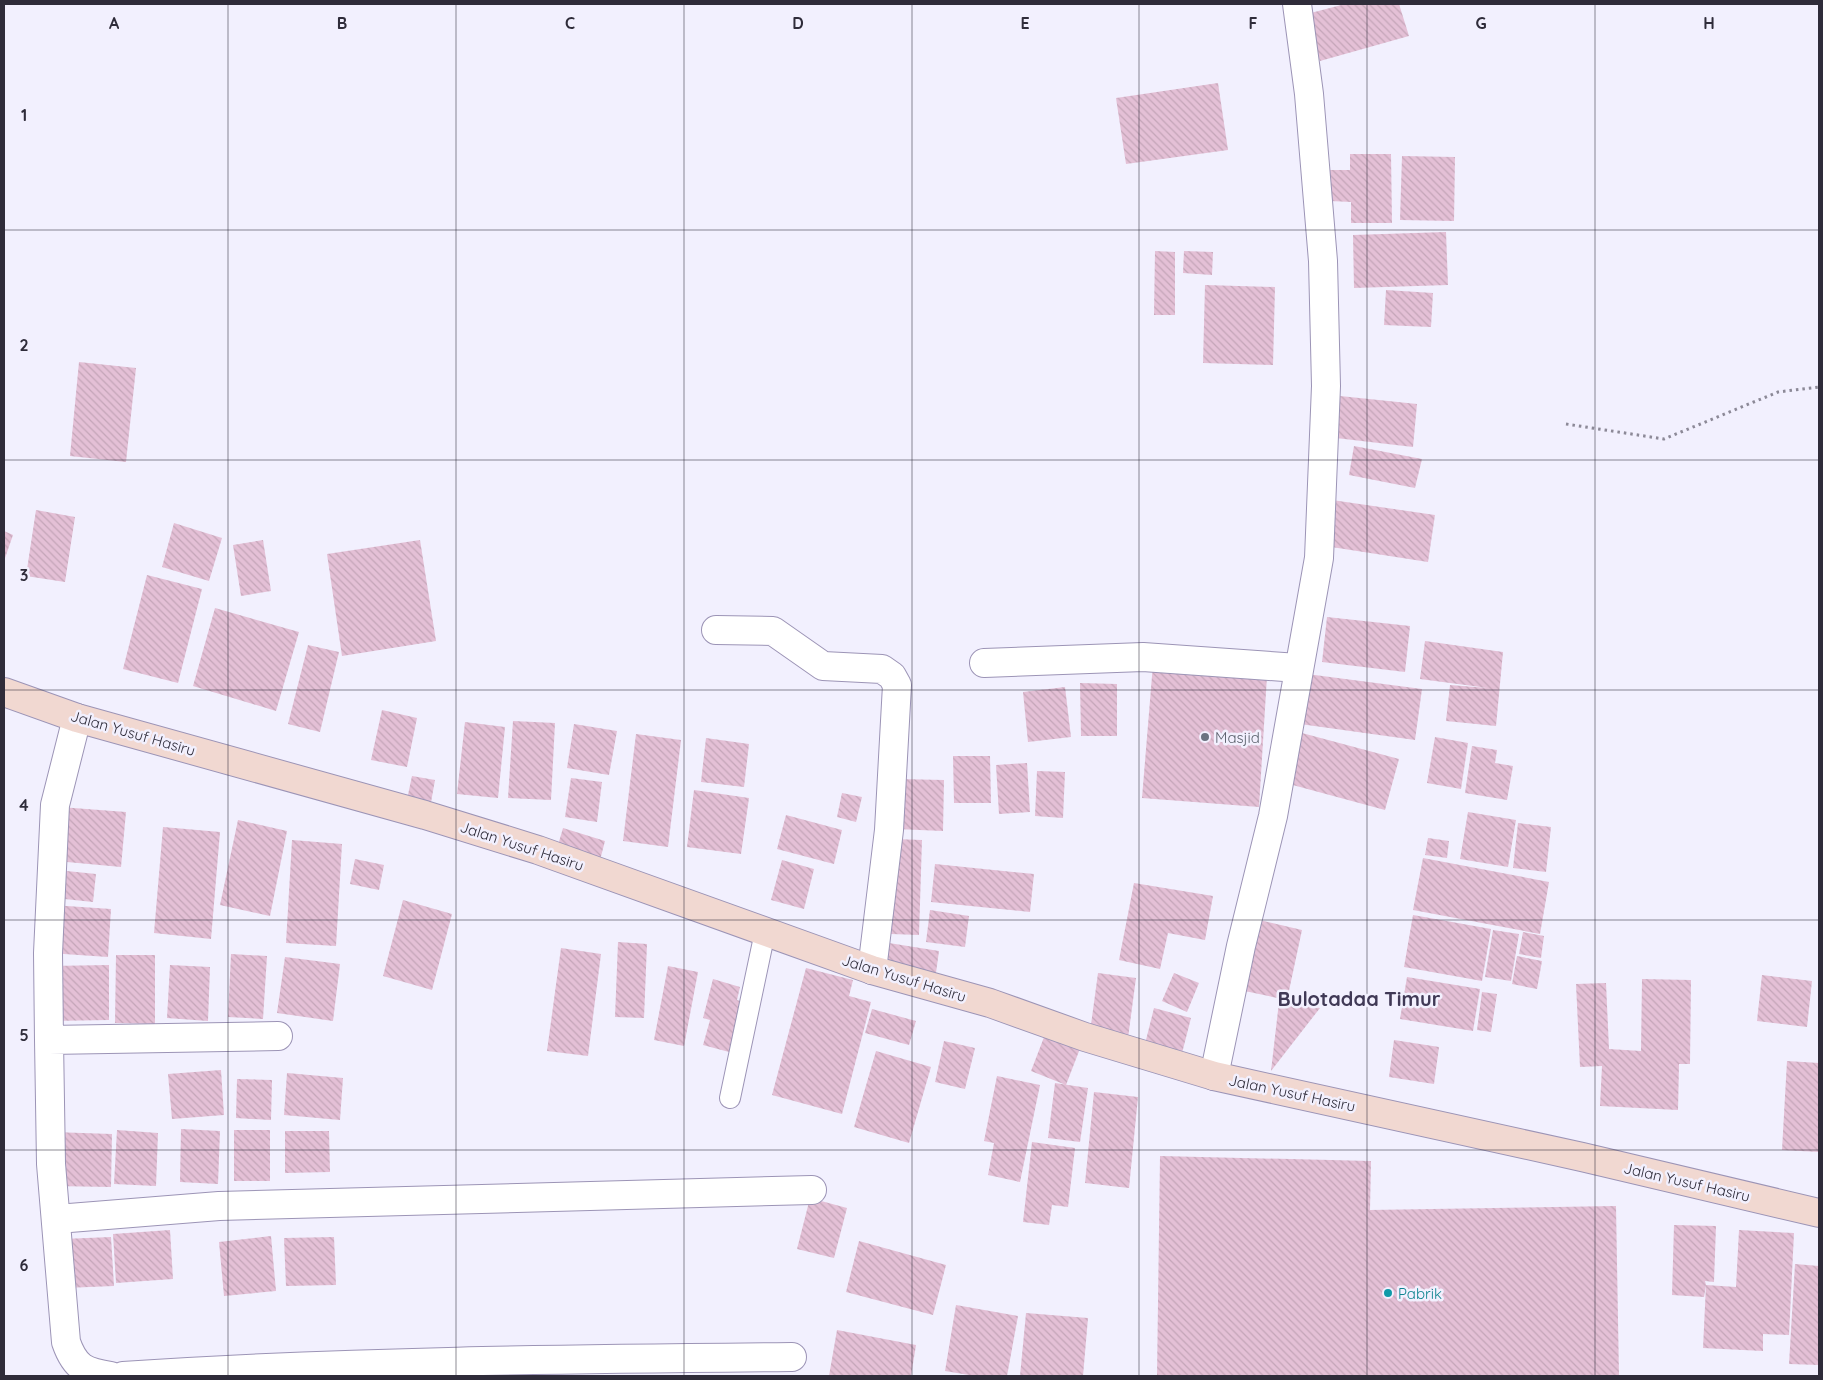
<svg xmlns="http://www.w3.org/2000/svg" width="1823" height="1380" font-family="Quicksand,sans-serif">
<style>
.building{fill:url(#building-back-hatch)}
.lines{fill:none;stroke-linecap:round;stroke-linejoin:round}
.service-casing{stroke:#9c94b6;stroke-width:22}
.minor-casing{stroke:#9c94b6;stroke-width:30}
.secondary-casing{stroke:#9c94b6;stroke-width:30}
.path{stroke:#8c8997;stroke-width:3;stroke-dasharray:2.5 4;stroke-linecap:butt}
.service{stroke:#fff;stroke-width:20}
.minor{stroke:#fff;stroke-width:28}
.secondary{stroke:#f1d8d1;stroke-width:28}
.grid{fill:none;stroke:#2f2c3a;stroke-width:1;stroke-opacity:0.55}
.worship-dot{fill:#6b7280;stroke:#f2f0fe;stroke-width:2}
.culture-dot{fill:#0f9aa8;stroke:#f2f0fe;stroke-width:2}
.labels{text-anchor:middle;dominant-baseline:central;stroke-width:5;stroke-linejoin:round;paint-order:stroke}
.street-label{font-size:15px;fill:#2f2c3a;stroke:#f2f0fe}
.worship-label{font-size:15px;fill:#5b616d;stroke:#f2f0fe;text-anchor:start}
.culture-label{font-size:15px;fill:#0d838f;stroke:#f2f0fe;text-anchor:start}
.district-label{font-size:20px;font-weight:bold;fill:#403956;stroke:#f2f0fe}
.grid-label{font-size:16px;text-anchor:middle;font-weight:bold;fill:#2f2c3a;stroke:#f2f0fe;stroke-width:5;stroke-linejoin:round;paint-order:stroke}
</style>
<defs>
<pattern id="building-back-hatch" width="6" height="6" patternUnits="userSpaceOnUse" patternTransform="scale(1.25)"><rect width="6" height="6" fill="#e4c0d6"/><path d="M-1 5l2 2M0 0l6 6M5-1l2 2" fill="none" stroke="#c4a5b8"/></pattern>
</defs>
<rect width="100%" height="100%" fill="#f2f0fe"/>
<path class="building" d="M1345,4h54l10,32 -89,25 -13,-47z
M1218,83l10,67 -102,14 -10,-66z
M1350,154h41l1,69h-41v-21l-21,-1v-31h20z
M1402,156l53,1 -1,64 -54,-1z
M1446,232l2,53 -94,3 -1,-53z
M1155,251l20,1v63h-21z
M1184,251l29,1 -1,23 -29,-2z
M1205,285l70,2 -2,78 -70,-2z
M1386,290l47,3 -2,34 -47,-2z
M79,362l57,6 -10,94 -56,-6z
M1340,396l77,8 -4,43 -77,-9z
M1354,446l68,13 -7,29 -66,-13z
M1332,500l103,15 -7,47 -103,-16z
M36,510l39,7 -10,65 -39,-6z
M174,523l48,15 -13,43 -47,-14z
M4,531l9,4 -9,26z
M263,540l8,51 -30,5 -8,-51z
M420,540l16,101 -94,15 -15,-102z
M147,575l55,14 -24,94 -55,-14z
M215,608l84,24 -23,79 -83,-25z
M1327,617l83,9 -5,46 -83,-10z
M1425,641l78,11 -7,74 -50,-5 4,-36 38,3 -68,-9z
M308,645l31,7 -19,80 -32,-8z
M1153,664l114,12 -8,131 -117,-9z
M1307,674l115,15 -7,51 -115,-16z
M1080,683l37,1v52h-36z
M1065,687l6,50 -43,5 -5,-50z
M382,710l35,8 -10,49 -36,-7z
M513,721l42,2 -4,77 -43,-2z
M465,722l40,5 -7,71 -41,-4z
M574,724l43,7 -8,44 -42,-7z
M1302,733l97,26 -14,51 -96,-26z
M636,734l45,6 -13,107 -45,-6z
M1435,737l33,6 -7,46 -34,-6z
M706,738l43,6 -5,43 -43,-5z
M1472,746l25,4 -2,13 18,3 -6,34 -42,-7z
M953,756h37l1,47h-37z
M1027,763l3,49 -31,2 -3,-49z
M1037,771l28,1 -2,46 -28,-2z
M412,776l23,4 -5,28 -24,-4z
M571,778l31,4 -5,40 -32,-5z
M898,779l46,1 -1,51 -47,-2z
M694,790l55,8 -8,56 -54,-7z
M842,793l20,4 -6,25 -19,-5z
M60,807l66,5 -5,55 -65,-6z
M1468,812l48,8 -8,47 -48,-8z
M786,815l56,15 -8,34 -57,-15z
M238,820l49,11 -17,85 -50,-11z
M1518,823l33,4 -5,45 -33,-4z
M163,827l57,5 -9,107 -57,-6z
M563,828l42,13 -6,23 -43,-12z
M1428,838l21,3 -2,17 -22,-3z
M894,839l28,1 -3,95 -28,-1z
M292,840l50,4 -6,102 -50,-3z
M1423,858l126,24 -9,52 -127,-24z
M355,859l29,6 -5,25 -29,-6z
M782,860l32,9 -10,40 -33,-9z
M935,864l99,10 -4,38 -99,-10z
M57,870l39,4 -3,28 -38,-4z
M1134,883l79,13 -8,44 -37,-7 -8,36 -41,-9z
M403,900l49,14 -20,76 -49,-14z
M52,905l59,4 -3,48 -59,-4z
M930,910l39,6 -4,31 -39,-5z
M1413,915l78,14 -9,52 -78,-14z
M1255,919l47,11 -15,70 -47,-10z
M1493,930l26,4 -8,47 -26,-4z
M1523,932l21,4 -3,22 -22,-4z
M618,942l29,2 -3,74 -29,-1z
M889,943l50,8 -4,29 -50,-9z
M561,948l40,6 -13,102 -41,-5z
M231,954l36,2 -4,63 -35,-2z
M116,955h39v69l-40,-1z
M1517,956l25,5 -5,28 -25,-5z
M285,957l55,7 -7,57 -56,-8z
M109,965v55l-58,1 -1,-55z
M170,965l40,2 -2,54 -41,-3z
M668,966l30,6 -14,74 -30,-6z
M806,968l47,12 -4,16 22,6 -29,112 -70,-19z
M1098,973l38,5 -8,60 -38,-6z
M1174,973l25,10 -12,29 -25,-11z
M1762,975l50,6 -5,46 -50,-6z
M1407,977l73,12 -7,42 -73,-12z
M713,979l27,8 -3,13 9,3 -17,49 -26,-7 7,-25 -7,-2z
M1642,979l49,1 -1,84h-11l-1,46 -78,-4 2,-40 -22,1 -4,-83 30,-1 3,66 32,2z
M1482,992l15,2 -6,38 -14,-2z
M1279,1002l41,6 -49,63z
M1154,1008l37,10 -11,43 -37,-9z
M872,1009l44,12 -7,24 -44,-12z
M1046,1032l35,14 -15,39 -35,-14z
M1394,1040l45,7 -5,37 -45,-7z
M944,1041l31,7 -10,41 -30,-7z
M876,1051l55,16 -22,76 -55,-16z
M1787,1061l32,2v89l-37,-2z
M221,1070l3,45 -52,4 -4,-45z
M287,1073l56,5 -3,42 -56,-5z
M997,1076l43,9 -20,97 -32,-7 6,-32 -10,-2z
M237,1079l35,1 -1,40 -35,-2z
M1055,1083l33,5 -8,54 -32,-4z
M1094,1092l44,5 -9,91 -44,-5z
M181,1129l39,2 -2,53 -38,-2z
M117,1130l41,3 -2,53 -42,-2z
M234,1130h36v51h-36z
M285,1131h44l1,41 -45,1z
M53,1132l59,2 -1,53 -58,-1z
M1032,1142l43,6 -7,59 -16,-2 -3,20 -26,-3z
M1160,1156l211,5 -1,49 246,-4 3,170h-462z
M810,1198l37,10 -13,50 -37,-9z
M1674,1225l42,1 -2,56 -9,-1 1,4 30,2 3,-57 55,3 -5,102 -26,-1v17l-60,-3 3,-63 -2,12 -32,-2z
M170,1230l3,49 -57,4 -3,-49z
M271,1236l5,55 -52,5 -5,-54z
M111,1237l3,49 -49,2 -2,-49z
M334,1237l2,48 -50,1 -2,-48z
M859,1241l87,24 -13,50 -87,-23z
M1795,1264l24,2v99l-30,-1z
M956,1305l62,11 -11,60h-32l-30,-5z
M1026,1313l62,5 -5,58h-63z
M837,1330l79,15 -5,31h-82z"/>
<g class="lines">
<defs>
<path id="service" d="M730,1098l35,-166"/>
<path id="minor" d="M716,630l57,1 50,35 59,3 10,7 5,9 -8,145 -17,140
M984,663l159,-6 155,11
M49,1040l-1,-87 7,-148 22,-87
M1214,1076l27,-130 32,-130 46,-258 7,-172 -3,-125 -14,-167 -12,-90
M57,1219l162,-13 593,-16
M111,1376c-26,-4 -36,-8 -45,-34l-15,-178 -2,-124 229,-4
M123,1376c223,-15 445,-17 669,-19"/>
<path id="secondary" d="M4,692l73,26 348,97 113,35 334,120 118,33 95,34 129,39 368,81 237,56"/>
</defs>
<use href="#service" class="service-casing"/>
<use href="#minor" class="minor-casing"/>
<use href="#secondary" class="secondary-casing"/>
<path class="path" d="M1566,424l98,15 114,-47 41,-5"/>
<use href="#service" class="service"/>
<use href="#minor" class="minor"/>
<use href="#secondary" class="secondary"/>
</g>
<path class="grid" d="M228,4v1372M456,4v1372M684,4v1372M912,4v1372M1139,4v1372M1367,4v1372M1595,4v1372M4,230h1815M4,460h1815M4,690h1815M4,920h1815M4,1150h1815"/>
<circle class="worship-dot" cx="1205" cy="737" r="5"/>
<circle class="culture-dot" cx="1388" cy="1293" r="5"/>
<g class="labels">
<g class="street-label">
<text transform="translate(133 733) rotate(16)">Jalan Yusuf Hasiru</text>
<text transform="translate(522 846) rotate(18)">Jalan Yusuf Hasiru</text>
<text transform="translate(904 978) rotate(17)">Jalan Yusuf Hasiru</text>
<text transform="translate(1292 1093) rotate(12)">Jalan Yusuf Hasiru</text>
<text transform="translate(1687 1182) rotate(13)">Jalan Yusuf Hasiru</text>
</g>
<g class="worship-label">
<text x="1215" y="737">Masjid</text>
</g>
<g class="culture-label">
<text x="1398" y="1293">Pabrik</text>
</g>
<g class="district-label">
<text x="1359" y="998">Bulotadaa Timur</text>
</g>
</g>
<g class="grid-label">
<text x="114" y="29">A</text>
<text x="342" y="29">B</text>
<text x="570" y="29">C</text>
<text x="798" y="29">D</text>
<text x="1025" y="29">E</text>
<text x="1253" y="29">F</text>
<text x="1481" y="29">G</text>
<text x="1709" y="29">H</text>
<text x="24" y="121">1</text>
<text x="24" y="351">2</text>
<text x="24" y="581">3</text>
<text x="24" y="811">4</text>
<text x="24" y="1041">5</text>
<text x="24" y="1271">6</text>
</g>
<rect width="1823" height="1380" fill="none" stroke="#2f2c3a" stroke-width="10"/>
</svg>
